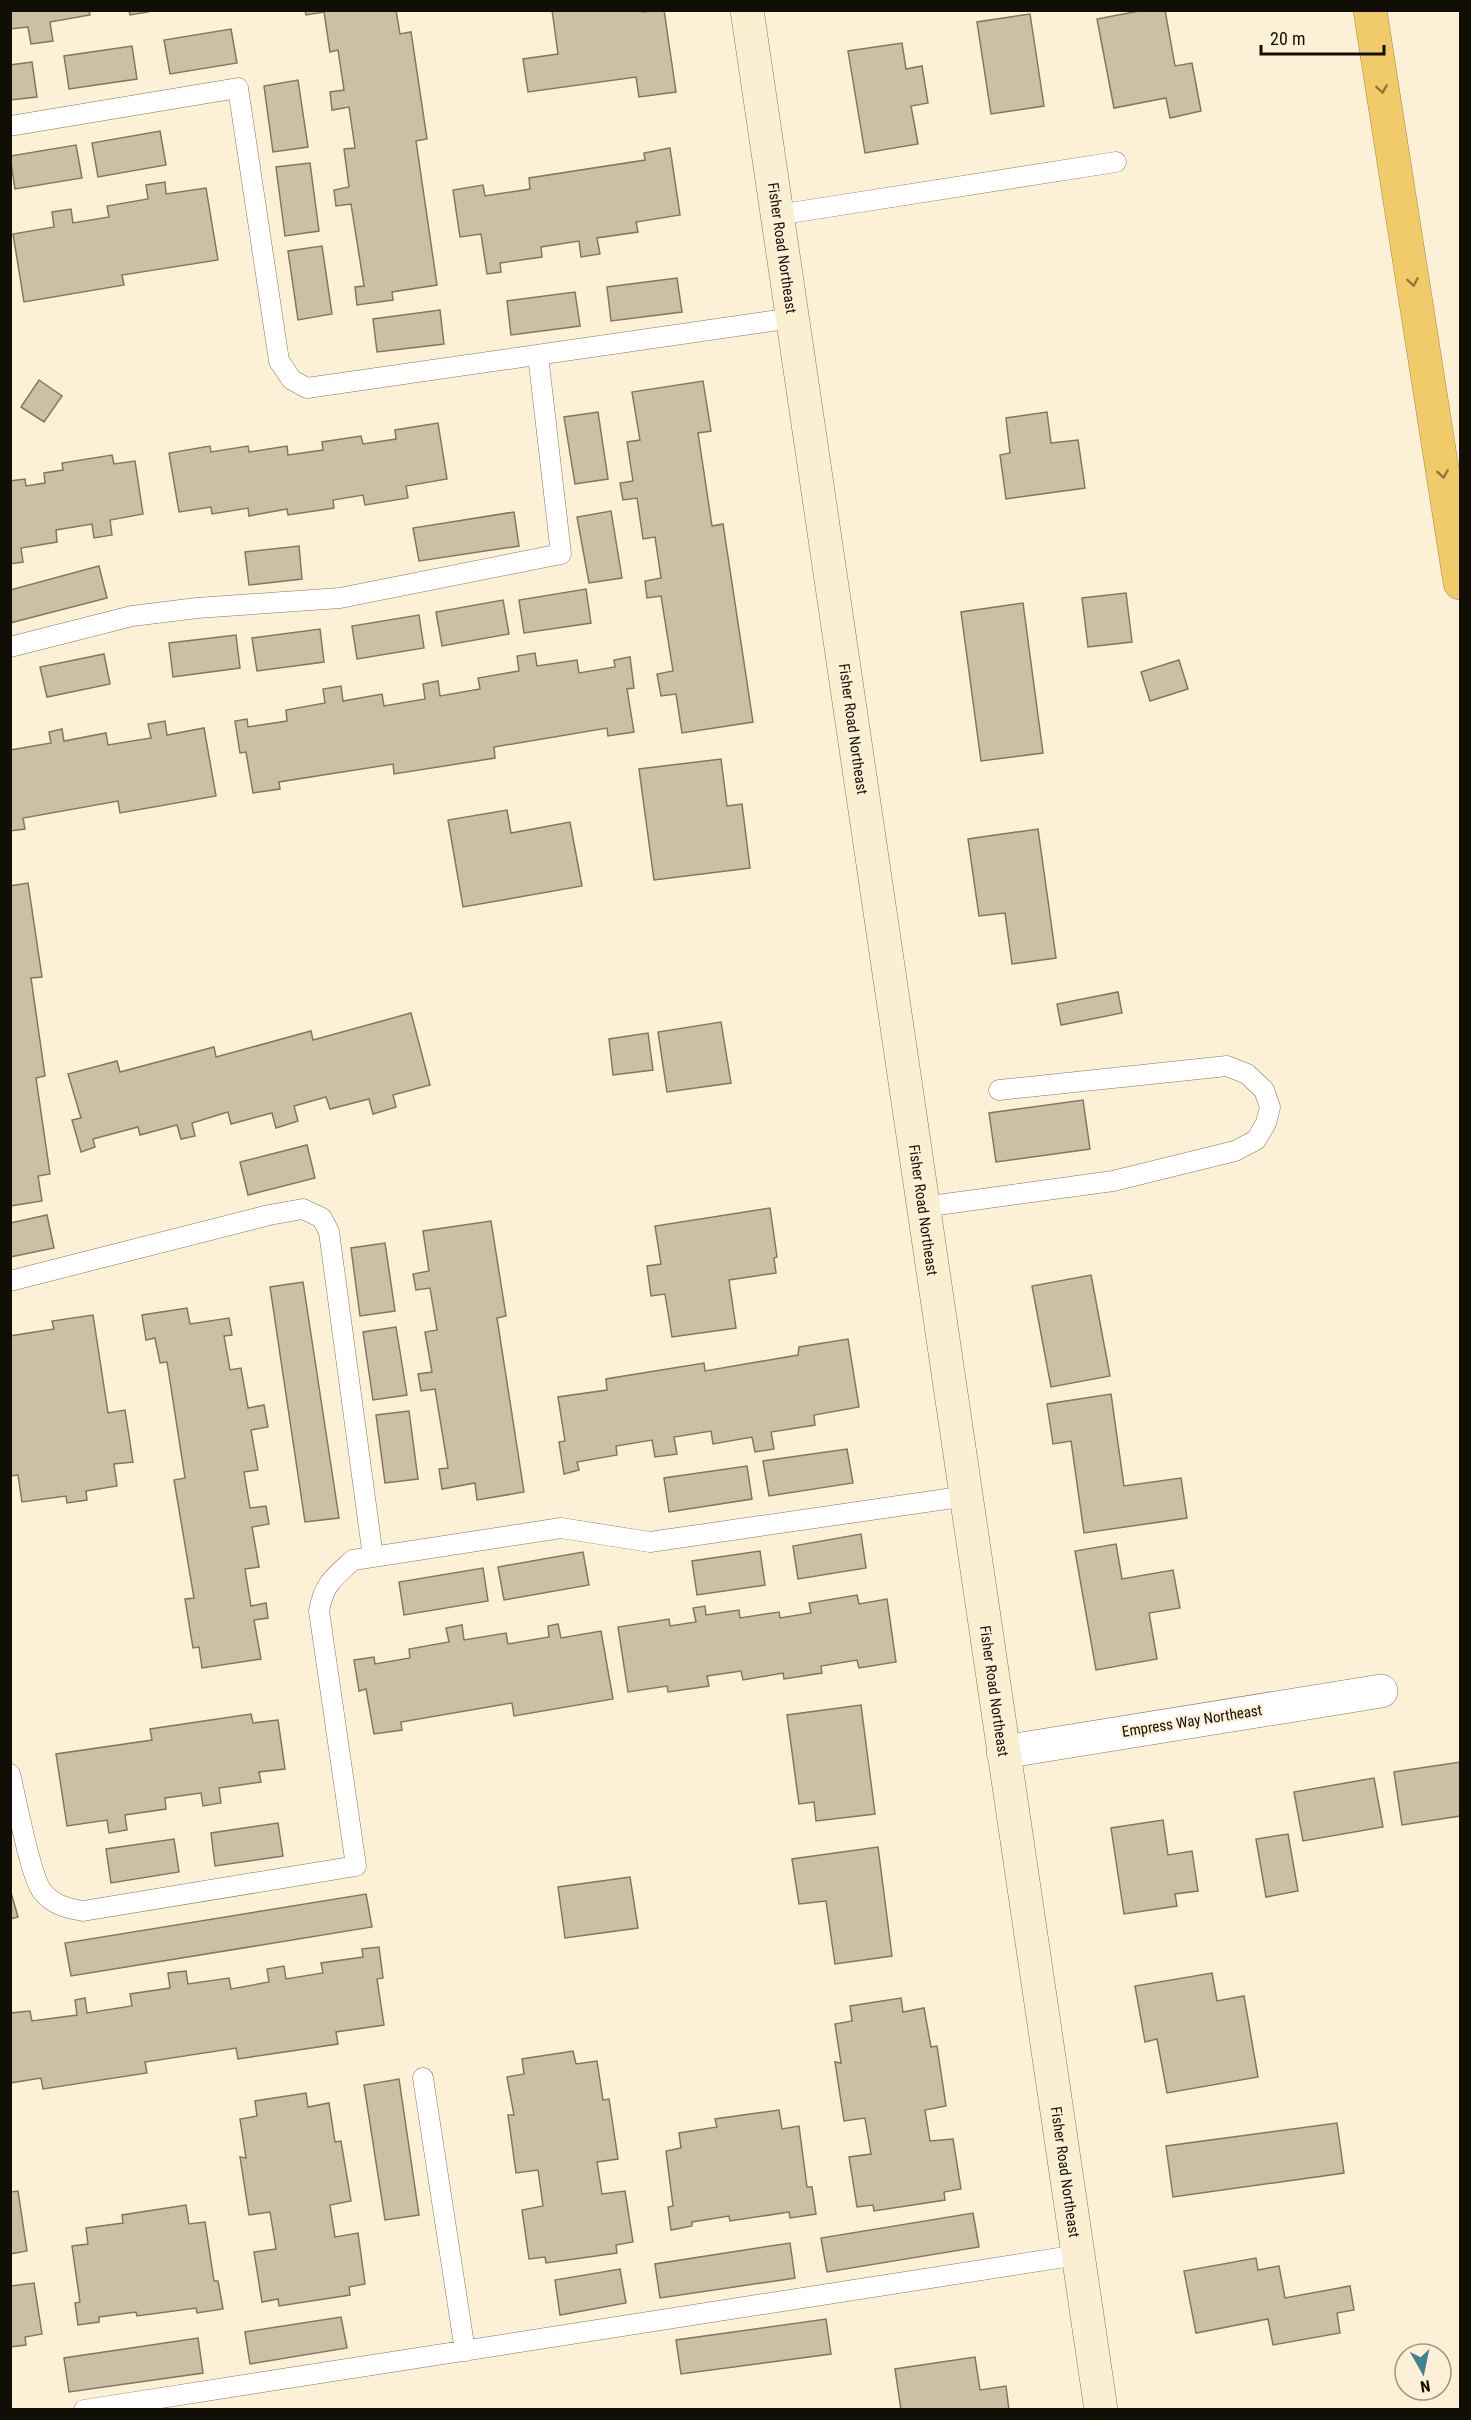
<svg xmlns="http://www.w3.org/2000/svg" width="1471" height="2420" font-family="'Roboto Condensed',sans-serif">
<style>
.building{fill:#cbc0a6;stroke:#817860;stroke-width:1.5}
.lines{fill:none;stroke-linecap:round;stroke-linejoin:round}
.lane-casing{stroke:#81775f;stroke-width:21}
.street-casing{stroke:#81775f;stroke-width:34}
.secondary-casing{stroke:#81775f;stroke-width:34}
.highway-casing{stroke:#a38946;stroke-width:34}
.lane{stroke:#fff;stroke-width:20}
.street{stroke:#fff;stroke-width:33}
.secondary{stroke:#fbefd2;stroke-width:33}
.highway{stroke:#f1cb69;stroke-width:33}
.oneway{stroke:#8c763c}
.labels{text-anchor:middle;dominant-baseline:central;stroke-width:4.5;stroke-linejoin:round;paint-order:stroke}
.street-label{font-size:15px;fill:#110e05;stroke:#fcf1d6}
</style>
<rect width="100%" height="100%" fill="#fcf1d6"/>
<path class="building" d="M10,10h79l1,5 -40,7 3,19 -22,3 -3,-17 -18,2z
M129,10h18l1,2 -18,3z
M305,10h91l4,24 11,-2 16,107 -11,2 21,144 -45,7 1,8 -36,5 -2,-18 9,-1 -13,-82 -15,2 -2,-16 15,-3 -5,-38 11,-1 -6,-41 -17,3 -2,-18 14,-2 -6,-40 -8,2 -6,-40 -18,3z
M552,10h91v2l21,-2 12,82 -37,5 -3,-20 -108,15 -5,-33 35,-5z
M1144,10h21l10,56 17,-3 9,48 -31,7 -4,-20 -52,10 -17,-89z
M1030,14l14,92 -53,8 -14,-92z
M231,29l6,34 -67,11 -6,-34z
M902,43l4,26 16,-3 6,37 -17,3 7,38 -53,9 -17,-102z
M132,46l5,33 -68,10 -5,-33z
M32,62l5,35 -27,3v-35z
M298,80l10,67 -35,5 -9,-66z
M160,131l6,34 -68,12 -6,-34z
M76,145l6,33 -67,11 -5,-33z
M670,148l10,67 -44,7 2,10 -41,6 3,16 -19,3 -2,-16 -38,6 1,10 -42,6 1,9 -14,2 -6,-40 -21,3 -7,-47 30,-5 2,11 45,-7 -1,-11 116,-18 -1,-7z
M310,163l9,68 -34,5 -9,-69z
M165,182l1,12 40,-6 12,72 -96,15 2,10 -100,17 -11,-68 41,-7 -2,-15 19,-3 2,14 36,-6 -2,-11 41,-7 -2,-14z
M322,246l10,68 -34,6 -10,-69z
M677,278l5,34 -71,9 -4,-34z
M575,292l5,34 -69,9 -4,-34z
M440,310l4,34 -67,8 -4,-33z
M39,380l23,16 -18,26 -23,-15z
M703,381l8,50 -13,2 14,93 11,-2 30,198 -71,11 -6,-39 -15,2 -4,-22 16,-3 -12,-75 -14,2 -2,-17 16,-3 -6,-41 -12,2 -6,-41 -14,2 -3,-17 13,-2 -6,-39 13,-2 -8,-48z
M598,412l10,67 -33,5 -11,-67z
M1047,412l4,31 27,-3 7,48 -79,11 -6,-44 10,-2 -4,-35z
M438,423l9,56 -41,7 2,12 -43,7 -2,-10 -30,5 1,8 -46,7 -1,-6 -38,7 -1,-8 -36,6 -1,-7 -32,5 -10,-59 41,-7 1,6 37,-6 1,6 38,-6 1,9 35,-5 -1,-8 39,-6 2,8 33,-5 -1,-9z
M112,455l2,9 21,-3 8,53 -33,6 2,15 -18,3 -2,-14 -36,6 1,12 -36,6 2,14 -13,2v-83l15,-2 1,7 19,-3 -1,-10 19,-3 -1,-7z
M611,511l11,67 -33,5 -12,-66z
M514,512l5,34 -100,15 -6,-33z
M299,546l3,33 -53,6 -4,-33z
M99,566l8,32 -97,25v-33z
M586,589l5,34 -67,10 -5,-33z
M1126,593l6,49 -44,5 -6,-49z
M503,600l6,34 -67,12 -6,-34z
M1023,603l20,150 -62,8 -20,-149z
M419,615l5,33 -67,11 -5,-33z
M320,629l4,33 -67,9 -5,-33z
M236,635l4,33 -67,9 -4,-34z
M535,653l2,13 40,-6 2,13 36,-6 -1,-7 16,-3 4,31 -7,1 7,43 -26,4 -1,-8 -113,19 1,11 -101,16 -1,-10 -114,18 1,7 -27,4 -7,-41 -6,1 -5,-32 12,-2 1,8 39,-6 -1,-11 39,-7 -2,-14 18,-3 2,15 39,-7 2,12 41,-7 -2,-15 15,-3 2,15 40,-7 -2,-11 41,-7 -2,-15z
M104,654l6,30 -63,13 -7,-30z
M1179,660l9,29 -38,12 -9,-29z
M165,721l2,14 37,-7 12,68 -96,17 -2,-12 -95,17 2,11 -15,2 1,-81 40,-7 -2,-11 13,-3 2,12 42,-8 2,12 43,-7 -3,-14z
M721,759l6,47 15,-2 8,64 -96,12 -15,-111z
M507,810l4,23 59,-11 12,64 -119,21 -15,-87z
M1038,829l18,129 -44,6 -7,-51 -26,3 -11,-77z
M28,883l14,94 -11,1 14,98 -9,2 14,96 -12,2 4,25 -32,5v-320z
M1118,992l4,21 -61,12 -4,-21z
M411,1013l19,72 -37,10 3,12 -23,7 -4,-15 -39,10 -4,-12 -32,9 4,15 -22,7 -4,-15 -41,11 -3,-12 -36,11 3,13 -14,3 -4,-14 -37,10 -2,-8 -45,12 2,8 -14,5 -9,-32 9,-2 -13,-44 49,-13 3,11 94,-25 2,10 95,-26 2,9z
M721,1022l10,61 -64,9 -9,-60z
M648,1033l5,37 -40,5 -4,-36z
M1083,1100l7,49 -94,13 -7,-49z
M307,1145l8,33 -67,17 -8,-33z
M770,1208l7,49 -3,1 2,15 -47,7 7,48 -64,9 -7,-43 -14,2 -4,-30 14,-2 -6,-38z
M47,1215l7,33 -44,9v-34z
M491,1221l15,95 -9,2 27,174 -47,8 -2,-17 -33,6 -3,-20 9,-1 -13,-79 -14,2 -3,-17 14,-2 -7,-40 12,-2 -7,-42 -14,2 -3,-16 16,-3 -6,-40z
M385,1243l10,68 -35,5 -9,-68z
M1091,1275l19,101 -59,11 -19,-101z
M303,1282l36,236 -34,4 -35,-235z
M187,1308l3,16 39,-6 3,17 -8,1 6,34 11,-2 7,40 16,-3 4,22 -17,3 7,40 -14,2 6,36 16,-2 3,18 -17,3 7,40 -14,2 6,37 15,-3 2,15 -14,2 7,39 -59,9 -3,-21 -6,1 -8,-49 9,-1 -20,-118 11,-2 -18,-116 -7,1 -5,-25 -9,2 -4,-25z
M93,1315l15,98 17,-3 8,52 -19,2 3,22 -31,5 1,9 -20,3 -1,-7 -44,6 -4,-27 -7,1 -1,-2v-138l44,-7 -2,-8z
M396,1327l11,68 -34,5 -10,-68z
M848,1339l11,68 -45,8 1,10 -44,7 3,17 -19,3 -3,-15 -39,7 -2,-13 -37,6 3,17 -22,3 -3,-17 -36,6 1,9 -40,7 2,8 -15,4 -5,-32 6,-1 -7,-44 49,-7 -1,-11 98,-16 1,8 93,-16 1,-8z
M1111,1394l13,92 57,-8 6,40 -103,15 -13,-92 -18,3 -6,-40z
M409,1411l9,68 -33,4 -9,-68z
M847,1449l6,34 -84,13 -6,-35z
M747,1466l5,33 -83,13 -5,-34z
M861,1534l5,34 -68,11 -5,-33z
M1116,1544l6,35 51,-9 7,38 -31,5 8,46 -61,11 -21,-119z
M760,1551l5,34 -68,10 -5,-34z
M583,1552l6,33 -85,15 -6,-33z
M483,1568l5,33 -84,14 -5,-33z
M857,1595l2,9 28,-5 9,63 -37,6 -2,-8 -36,6 1,7 -38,6 -1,-6 -40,7 -2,-9 -34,5 2,10 -41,6 -1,-6 -39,6 -10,-65 51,-8 1,7 26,-4 -3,-14 12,-2 1,9 33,-5 1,8 39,-6 1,6 31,-5 -2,-10z
M558,1624l3,14 40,-7 12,68 -99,17 -2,-13 -111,19 1,8 -28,4 -8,-45 -7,2 -5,-31 20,-3 1,7 35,-6 -1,-9 40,-7 -3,-14 16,-3 2,15 42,-7 2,11 41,-7 -1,-11z
M861,1705l14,109 -59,7 -2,-19 -15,2 -12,-89z
M251,1714l2,9 25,-3 7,49 -26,3 2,10 -42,6 2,15 -18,3 -2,-13 -36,5 1,11 -41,6 2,15 -18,3 -2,-13 -40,6 -11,-72 96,-14 -2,-11z
M1460,1762v54l-58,9 -8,-53z
M1374,1778l9,49 -80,14 -9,-49z
M1163,1820l5,35 24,-4 6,40 -23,3 2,12 -53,8 -13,-86z
M278,1823l5,33 -68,10 -4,-33z
M1288,1834l10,57 -32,6 -10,-58z
M174,1839l5,33 -68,11 -5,-34z
M878,1847l14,109 -57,8 -9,-63 -27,3 -7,-45z
M630,1877l8,51 -73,10 -7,-51z
M10,1889l8,28 -8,2z
M366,1894l6,33 -301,49 -6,-33z
M379,1947l4,31 -6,1 7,46 -48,7 2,12 -100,15 -2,-11 -91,14 2,11 -104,16 -2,-11 -31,5v-70l20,-2 2,10 45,-6 -2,-15 10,-2 2,15 45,-7 -2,-12 40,-6 -2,-15 18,-2 2,13 41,-6 2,11 38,-7 -2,-13 17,-3 2,13 37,-6 -2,-10 42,-6 -1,-8z
M1212,1973l5,28 27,-5 14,81 -91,16 -10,-54 -12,3 -10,-56z
M901,1998l2,14 21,-4 7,39 6,-1 9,60 -21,4 5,31 23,-2 8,50 -17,3 1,8 -71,11 -1,-6 -16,2 -8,-50 22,-3 -6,-36 -21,3 -9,-59 6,1 -6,-39 17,-3 -2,-15z
M573,2051l3,13 21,-3 6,39 6,-1 9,60 -21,3 5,32 23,-3 8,51 -17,3 1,8 -71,10 -1,-6 -16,2 -7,-49 21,-4 -5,-36 -22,3 -8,-58h6l-7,-38 17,-3 -2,-15z
M399,2079l20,136 -34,5 -21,-135z
M306,2093l2,14 21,-4 6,39 6,-1 10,60 -21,4 5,32 23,-4 7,51 -16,3 1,8 -71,11 -1,-7 -16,3 -8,-50 22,-3 -6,-37 -21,3 -9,-58 6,1 -6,-39 17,-3 -2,-15z
M779,2110l3,19 17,-3 8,61h5l4,27 -26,4 -1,-6 -59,9 -1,-5 -37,6v4l-21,4 -3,-23 5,-1 -7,-55 15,-3 -2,-15 38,-6 -2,-8z
M1337,2123l7,50 -171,24 -7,-51z
M10,2187l1,5 7,-1 9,60 -17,3z
M186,2205l3,19 16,-2 9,59h4l5,28 -26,4 -1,-5 -59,8 -1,-4 -37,5v5l-21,3 -3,-22 5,-1 -8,-56 16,-2 -2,-16 37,-5 -1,-8z
M973,2213l6,34 -152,25 -6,-34z
M790,2243l5,35 -135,20 -5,-34z
M1256,2258l2,12 21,-4 6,32 65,-12 4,24 -17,3 3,20 -67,12 -5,-26 -72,14 -12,-62z
M620,2269l6,34 -66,12 -5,-35z
M10,2283l1,3 23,-3 8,51 -17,3 1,8 -16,2z
M341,2317l6,31 -97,16 -5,-32z
M826,2319l5,35 -150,20 -5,-34z
M198,2338l5,35 -134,19 -5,-34z
M975,2357l5,33 26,-4 3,24h-108l-6,-41z"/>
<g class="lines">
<defs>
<path id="lane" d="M10,126l228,-38 41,273 13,19 15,8 486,-70
M777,215l339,-53
M10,647l122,-31 65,-8 143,-10 221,-44 -23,-199
M923,1207l190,-26 122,-30 21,-11 10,-17 4,-16 -6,-17 -17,-16 -20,-8 -228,24
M10,1281l259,-66 34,-6 19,9 7,14 44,325
M10,1774c6,23 20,102 32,117 11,14 24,17 41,20l273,-45 -37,-255c5,-27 14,-33 34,-51l208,-32 89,14 317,-46
M423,2078l42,273
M84,2410l994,-155"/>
<path id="street" d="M1003,1752l378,-61"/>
<path id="secondary" d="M747,10l354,2400"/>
<path id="highway" d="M1370,10l90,573"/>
</defs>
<use href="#lane" class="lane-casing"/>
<use href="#street" class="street-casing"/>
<use href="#secondary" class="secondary-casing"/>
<use href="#highway" class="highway-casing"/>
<use href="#lane" class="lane"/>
<use href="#street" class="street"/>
<use href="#secondary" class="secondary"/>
<use href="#highway" class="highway"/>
</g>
<defs><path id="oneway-chevron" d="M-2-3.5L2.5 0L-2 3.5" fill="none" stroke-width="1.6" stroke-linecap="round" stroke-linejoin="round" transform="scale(1.5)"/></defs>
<g class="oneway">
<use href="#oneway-chevron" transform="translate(1382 89) rotate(81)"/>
<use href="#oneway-chevron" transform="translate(1413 282) rotate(81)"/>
<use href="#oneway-chevron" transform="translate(1443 474) rotate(81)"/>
</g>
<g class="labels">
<g class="street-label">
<text transform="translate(782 248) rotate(82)">Fisher Road Northeast</text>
<text transform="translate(853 729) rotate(82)">Fisher Road Northeast</text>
<text transform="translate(923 1210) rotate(82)">Fisher Road Northeast</text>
<text transform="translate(994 1691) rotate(82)">Fisher Road Northeast</text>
<text transform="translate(1192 1721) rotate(-9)">Empress Way Northeast</text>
<text transform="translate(1065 2172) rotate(82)">Fisher Road Northeast</text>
</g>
</g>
<rect width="1471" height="2420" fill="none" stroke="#110e05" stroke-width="24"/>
<g transform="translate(1423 2372) rotate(171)"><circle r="28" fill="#fcf1d6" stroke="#9e9682" stroke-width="1.5"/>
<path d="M0-4.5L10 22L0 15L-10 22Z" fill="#408492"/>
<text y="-9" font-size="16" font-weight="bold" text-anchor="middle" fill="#110e05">N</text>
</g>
<path d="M1261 45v9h123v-9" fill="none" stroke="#110e05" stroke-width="3"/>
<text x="1270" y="45" font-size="18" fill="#110e05" stroke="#fcf1d6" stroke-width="4.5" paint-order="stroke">20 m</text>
</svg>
